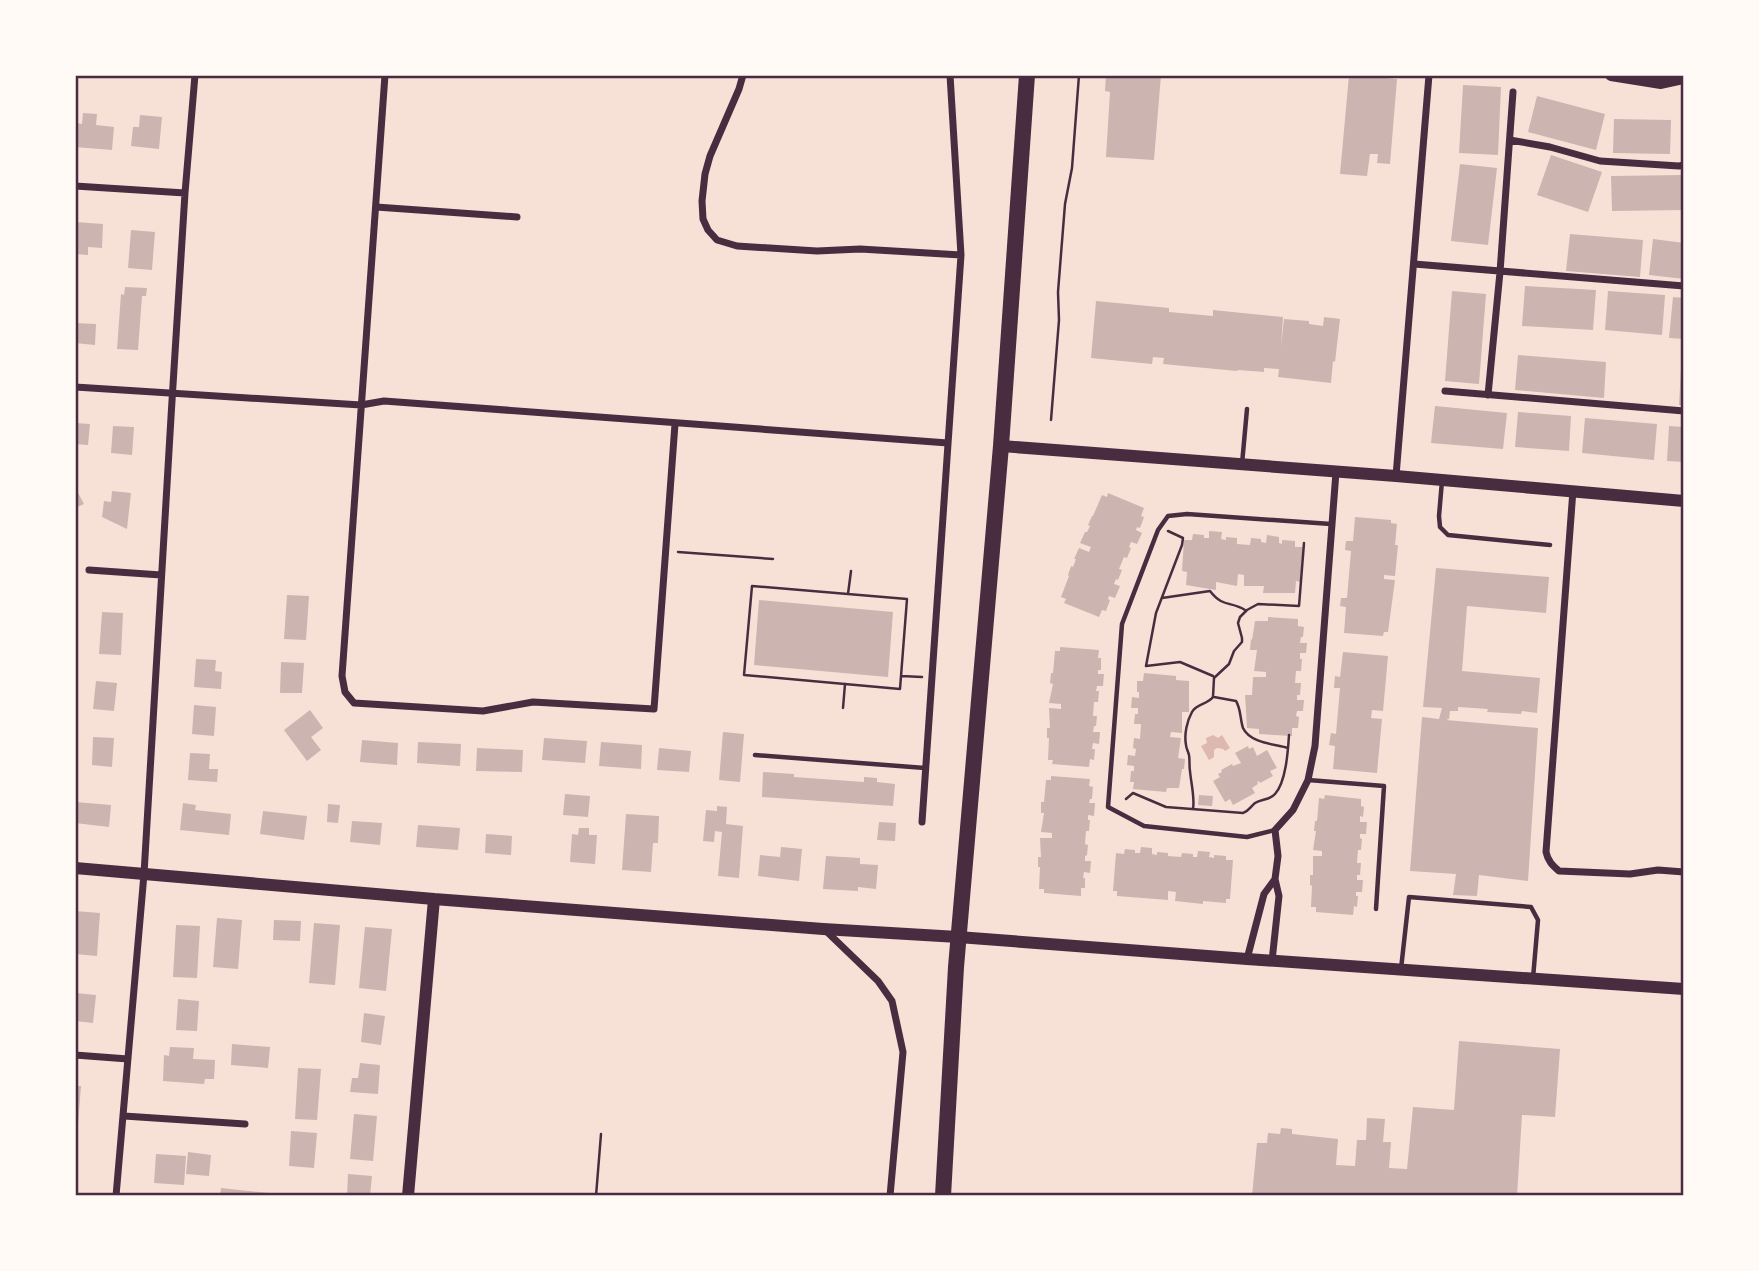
<svg xmlns="http://www.w3.org/2000/svg" width="1759" height="1271" font-family="Figtree,sans-serif">
<style>
.water{fill:#dcb8b0}
.building{fill:#ccb4b1}
.lines{fill:none;stroke-linecap:round;stroke-linejoin:round}
.path{stroke:#4a2c40;stroke-width:2.5}
.service{stroke:#4a2c40;stroke-width:4.5}
.minor{stroke:#4a2c40;stroke-width:7}
.tertiary{stroke:#4a2c40;stroke-width:12}
.trunk{stroke:#4a2c40;stroke-width:16}
.neatline{fill:none;stroke:#4a2c40;stroke-width:2.5}
</style>
<rect width="100%" height="100%" fill="#f7e1d7"/>
<path class="water" d="M1213,735l5,3 4,-3 8,13 -5,3 -2,-2 -6,-1 -3,2v7l-5,3 -8,-14 6,-3 -1,-5z"/>
<path class="building" d="M1106,75h55l-7,85 -48,-3 4,-65 -5,-1z
M1349,75h38l-1,3 11,1 -7,85 -13,-1 1,-9h-8l-3,22 -27,-2z
M1463,85l38,2 -3,68 -39,-2z
M1537,96l68,18 -9,36 -68,-18z
M83,113l14,1 -1,11 18,2 -2,23 -37,-3 1,-24 6,1z
M140,115l22,2 -3,32 -28,-3 2,-19h6z
M1614,119l57,1 -1,34 -57,-1z
M1551,155l51,17 -14,40 -51,-17z
M1460,164l37,4 -9,77 -37,-4z
M1684,175v35l-72,1 -1,-35z
M75,222l28,2 -1,24 -14,-1v8l-13,-1z
M131,230l24,2 -3,38 -24,-2z
M1570,234l73,6 -3,37 -74,-6z
M1653,239l31,4v36l-35,-4z
M1525,286l71,4 -3,40 -71,-4z
M125,287l22,1 -1,8h-4l-4,54 -21,-1 4,-55 3,1z
M1452,291l34,3 -7,90 -34,-3z
M1608,291l57,4 -3,40 -57,-5z
M1673,297l11,1v41l-15,-1z
M1096,301l73,7v4l44,4v-6l70,7 -2,30 3,-28 25,2v3l14,2 1,-9 16,2 -5,43 -2,-1 -2,22 -53,-6 1,-8 -15,-1v4l-26,-2 -1,1 -74,-7 1,-6 -11,-1 -1,7 -61,-6z
M75,323l21,1 -1,21 -20,-2z
M1518,355l88,7 -2,36 -89,-8z
M1681,368h3v38l-5,-1z
M1435,406l72,7 -4,36 -72,-6z
M1518,412l53,4 -2,35 -54,-4z
M1585,418l72,6 -3,36 -72,-7z
M75,423l15,1 -2,21 -13,-1z
M113,426l21,1 -2,28 -21,-2z
M1669,426l15,1v35l-17,-1z
M75,487l9,17 -9,4z
M112,491l19,2 -4,36 -25,-12 2,-16 7,1z
M1108,493l36,15 -3,8 3,1 -4,11 -3,-1 -1,3 6,3 -5,11 -6,-2 -2,5 2,1 -4,10 -3,-1 -5,12 3,1 -4,10 -2,-1 -2,5 6,2 -5,12 -6,-2 -1,3 2,1 -4,11 -4,-1 -3,7 -35,-14 2,-4 -5,-2 8,-21 -1,-1 3,-9 2,1 3,-8h-2l5,-11 10,4 2,-5 -11,-4 5,-11h2l3,-6 -2,-1 4,-9h1l9,-21 5,2z
M1355,517l36,3v3l6,1 -2,21h3l-3,31 -11,-1v4l11,1 -7,52h-4l-1,4 -39,-3 2,-26 -6,-1 1,-8h6l4,-47 -6,-1 1,-9h7z
M1209,531l13,1 -1,7 5,1v-3l11,1v6l13,1 1,-7 10,1v3l5,1 1,-8 12,2v6l3,1v-4l13,1v6h8l-3,35 -4,-1 -1,12h-32l1,-7h-20v-11l-6,-1 -1,12 -21,-4v8l-30,-5 1,-13 -5,-1 2,-31h8l1,-6 11,1v3h5z
M1436,568l113,9 -3,36 -79,-7 -5,65 78,7 -3,35 -15,-2 -1,3 -34,-2 1,-3 -30,-2v4h-8l-1,8 -3,1 92,8 -10,153 -49,-6 -2,21 -24,-1 3,-21 -46,-3 12,-154 17,2 3,-11 -19,-1z
M287,595l22,1 -3,44 -22,-1z
M759,600l134,12 -5,65 -134,-12z
M102,612l21,1 -2,42 -22,-1z
M1268,617l30,2v7l6,1 -1,10h-2l-1,6h7l-1,10h-6v6h2l-1,12h-5l-1,12h6l-1,12h-3v5h7l-1,11h-6l-1,5 3,1 -1,11h-6v8l-33,-2v-5l-12,-1 -2,-33h7l1,-18h13v-5l-12,-1 3,-21h-7l1,-11 1,1 3,-19h13z
M1060,647l39,3 -1,8h3v12h-3v4h6l-1,12h-6l-1,5h3l-1,11h-4l-1,14h4l-1,10h-2l-1,6h7l-1,12 -6,-1 -1,6h3l-1,11 -4,-1 -1,8 -37,-3 1,-4h-5l1,-22h-2v-10h3l-1,-20 12,1v-5l-12,-1 4,-19 -3,-1 1,-10h2l2,-22h5z
M1343,652l45,4 -5,55 -11,-1 -1,8 11,1 -5,54 -44,-4 2,-23 -6,-1 2,-12 5,1 4,-46h-6l1,-12 5,1z
M196,659l20,1 -1,11 7,1 -1,17 -27,-2z
M281,662l23,1 -2,30h-22z
M1144,673l32,3v4l13,1v31h-7v21l-11,-1 -1,5 11,1 -3,20 7,1 -1,10h-2l-3,19h-12l-1,4 -33,-3 1,-7h-4l1,-11h3v-5l-7,-1 1,-10 7,1 1,-7 -3,-1 1,-10 6,1 1,-15h-7l1,-10h3v-6h-7l1,-11 7,1v-6h-2v-11h6z
M96,681l21,2 -3,28 -21,-2z
M194,705l22,2 -2,29 -22,-2z
M310,710l13,18 -12,9 10,13 -14,11 -23,-31z
M723,732l21,2 -4,48 -21,-2z
M93,737l21,1 -2,29 -20,-2z
M544,738l43,3 -2,22 -43,-3z
M362,740l36,3 -1,22 -37,-3z
M418,742l43,2 -1,22 -43,-3z
M601,742l41,3 -1,24 -42,-3z
M1248,746l1,3 4,-2 4,9 10,-6 10,18 -7,3 3,5 -13,7 -1,-2 -2,1 1,2 -6,4 3,5 -22,12 -3,-6 -5,3 -12,-21 7,-4 -2,-3 4,-2 -1,-2 11,-6 1,2 8,-3 -6,-10z
M477,748l46,2 -1,22 -46,-1z
M659,748l32,3 -2,21 -32,-2z
M190,753l20,1 -1,15h9l-1,13 -29,-2z
M763,772l31,2v3l70,5v-5l13,1v4l18,2 -2,22 -131,-9z
M1051,776l39,3 -1,7 4,1 -1,12h-2l-1,4h6l-1,13 -6,-1v5h2l-1,11h-3l-1,13 3,1 -1,10 -2,1v5h6l-1,12 -6,-1 -1,6h2v10h-4v8l-37,-3v-4h-5l1,-22h-2v-10h3l-1,-19h12v-5l-11,-1 3,-19h-3v-11h3l2,-22h5z
M565,794l25,2 -2,21 -25,-2z
M1199,795l14,1 -1,10 -14,-1z
M1325,795l36,4v7l3,1 -1,10 -3,-1v6h7l-1,12h-6v4l2,1 -1,11h-3l-1,13h4l-1,12h-3v5h6l-1,12h-6v4h2l-1,11 -3,-1 -1,9 -37,-3v-5h-5l1,-21 -2,-1v-10h3v-19h9v-5l-9,-1 3,-19h-2l1,-10h2l2,-23 5,1z
M75,802l36,3 -2,22 -34,-4z
M183,803l13,2 -1,5 36,4 -2,21 -49,-5z
M328,804l12,1 -2,18 -11,-1z
M717,806l10,1 -1,17 17,2 -4,52 -21,-2 4,-44 -7,-1 -1,11 -11,-1 3,-31 11,1z
M263,811l44,5 -3,24 -44,-6z
M626,814l33,2 -1,27h-5l-2,29 -29,-2z
M352,821l30,2 -2,22 -30,-3z
M879,822l17,1 -1,18 -18,-1z
M418,825l42,3 -2,22 -42,-3z
M579,828h10v7h8l-2,29 -25,-2 2,-28 6,1z
M486,834l26,2 -1,19 -26,-2z
M781,847l21,2 -3,32 -41,-5 2,-21 20,2z
M1141,847l11,1v6l5,1v-3l11,1v3l13,1 1,-4 11,1v3h4l1,-6 12,1 -1,5 5,1v-3l12,1v4h7l-3,39h-4v4l-23,-2v3l-28,-3 1,-9 -8,-1v9l-51,-4v-5h-4l3,-38 8,1 1,-5 10,1v3h5z
M826,856l34,2v6l18,1 -2,24 -18,-2v4l-35,-2z
M75,911l25,2 -3,43 -22,-2z
M217,918l25,2 -4,49 -25,-2z
M274,920l27,1 -1,20 -27,-1z
M314,923l26,2 -5,60 -26,-2z
M176,925l24,1 -3,52 -24,-1z
M365,927l27,2 -6,62 -27,-3z
M75,993l21,2 -3,28 -18,-2z
M178,999l21,2 -2,30 -21,-1z
M364,1013l21,3 -4,29 -20,-3z
M1459,1041l101,8 -5,68 -33,-2 -5,81h-265l5,-53h10l1,-10 12,1 1,-6 11,1v5l46,5 -2,26 19,1 2,-26h9l1,-22 18,1 -2,23h8l-2,26 18,1 6,-62 41,3z
M232,1044l38,3 -2,21 -37,-3z
M170,1047l24,1 -1,11 22,1 -1,19h-9l-1,5 -41,-3 1,-26 5,1z
M360,1063l20,2 -2,29 -28,-2 2,-14h6z
M298,1068l23,1 -4,51 -22,-1z
M75,1086h6l-3,39h-3z
M354,1114l23,2 -4,45 -23,-2z
M291,1131l26,2 -3,35 -25,-2z
M188,1152l23,3 -2,21 -23,-2z
M156,1154l30,2 -2,29 -30,-2z
M348,1174l24,2 -2,20h-23z
M221,1188l48,5 -1,3h-48z"/>
<g class="lines">
<path class="path" d="M1051,420l8,-100 -1,-28 7,-88 7,-36 7,-93
M1168,531l15,7 -1,7 -26,68 -10,53 34,-4 33,14
M678,552l95,7
M752,586l155,13 -7,90 -156,-14z
M848,594l3,-23
M1162,598l48,-7c13,17 21,10 35,19
M901,676l21,1
M1214,697l22,4c5,8 4,18 7,27 7,15 31,16 45,20
M843,708l2,-24
M1126,799l7,-6 33,14 77,6c6,-2 7,-6 12,-10 6,-4 15,-3 20,-9 11,-12 13,-43 14,-59
M1193,809c2,-11 -2,-26 -3,-38 -1,-5 0,-11 -1,-16 -1,-4 -3,-7 -3,-10 -2,-11 1,-24 6,-33 5,-9 15,-7 21,-15l1,-19 15,-14 5,-13 8,-9v-4l-4,-15 2,-6 7,-7 11,-6 41,2 5,-63
M596,1196l5,-62"/>
<path class="service" d="M1242,464l5,-55
M1442,481l-3,35 1,11 8,8 102,10
M755,755l170,13
M1308,780l76,6 -8,123
M1275,830l-28,7 -103,-11 -36,-19 14,-183 36,-94 10,-14 19,-2 144,10
M1401,969l8,-72 122,10 7,13 -5,58"/>
<path class="minor" d="M385,75l-43,601 3,16 9,11 129,8 50,-9 121,7 21,-285
M743,75l-4,14 -29,67 -5,18 -3,27 1,18 5,11 9,10 20,6 80,5 43,-2 101,6
M1510,140l40,7 50,14 79,5 5,-1
M75,186l110,7
M376,207l141,10
M1414,264l270,22
M75,387l286,18 23,-4 564,42
M1445,391l239,20
M1488,395l12,-123 13,-180
M1396,476l33,-401
M1573,490l-27,362c2,9 6,13 13,19l71,3 28,-4 26,2
M89,570l72,5
M922,822l39,-567 -11,-180
M824,929l54,52 14,20 11,51 -13,144
M1247,959l17,-65 11,-15 3,-23 -3,-26 18,-20 15,-30 7,-34 21,-274
M1272,961l7,-65 -4,-17
M75,1055l53,4
M124,1116l121,8
M116,1196l28,-322 27,-457 14,-224 10,-118"/>
<path class="tertiary" d="M1611,75l50,8 23,-5
M1001,446l395,30 288,25
M75,868l359,31 389,30 135,8 289,22 437,30
M408,1196l26,-297"/>
<path class="trunk" d="M943,1196l13,-229 45,-521 26,-371"/>
</g>
<rect width="1759" height="1271" fill="none" stroke="#fffaf5" stroke-width="154"/>
<rect x="77" y="77" width="1605" height="1117" class="neatline"/>
</svg>
